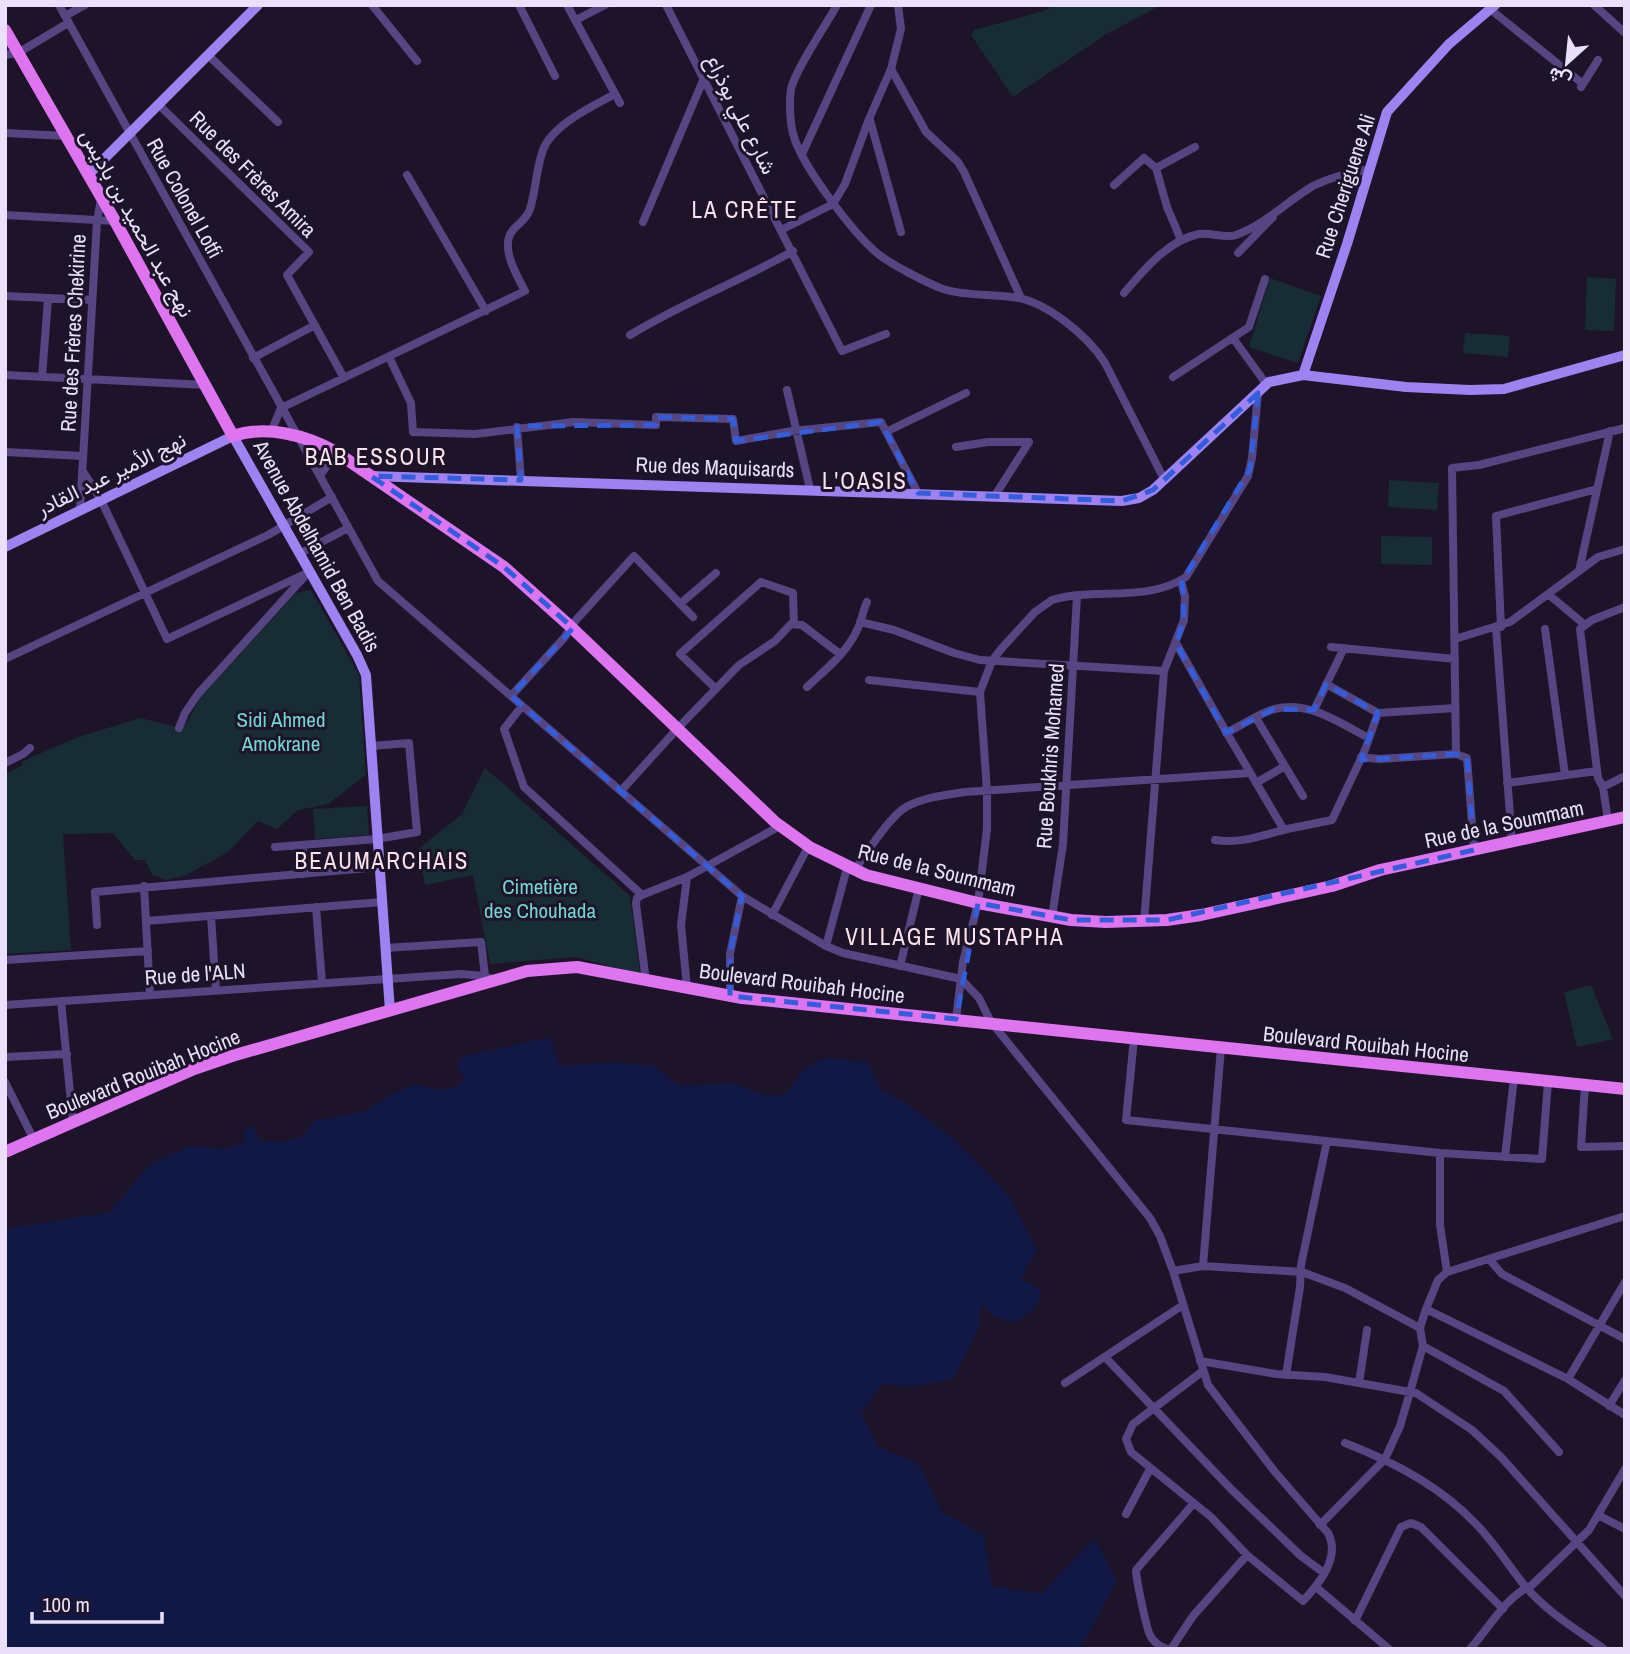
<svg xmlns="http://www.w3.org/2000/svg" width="1630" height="1654" font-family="'Archivo Narrow',Vazirmatn,sans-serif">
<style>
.green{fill:#182d33}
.water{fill:#121845}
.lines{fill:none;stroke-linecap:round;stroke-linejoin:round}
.minor{stroke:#564583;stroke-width:8}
.secondary{stroke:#9f82f1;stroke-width:10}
.primary{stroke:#de74ef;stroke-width:12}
.marked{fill:none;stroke:#325ddc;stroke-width:5;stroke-dasharray:14 9;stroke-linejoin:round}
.labels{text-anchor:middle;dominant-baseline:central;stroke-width:6;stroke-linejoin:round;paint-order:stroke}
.street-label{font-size:21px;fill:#eae0fb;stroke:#1d1429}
.park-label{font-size:21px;fill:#73d5d3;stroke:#1d1429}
.neighbourhood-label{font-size:23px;letter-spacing:2px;fill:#fce2ec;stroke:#1d1429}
</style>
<rect width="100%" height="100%" fill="#1d1429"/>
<path class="green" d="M1054,5h107l-56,30 -92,62 -42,-62 3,-5 70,-19z
M1587,277l29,2 -2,52 -29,-1z
M1270,278l51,18 -23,67 -49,-16z
M1465,333l45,3 -2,21 -45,-4z
M1389,480l50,3 -2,27 -49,-3z
M1381,536l51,1v28l-51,-1z
M311,590l48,85 7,100 -38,29 -30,6 -21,19 -19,-8 -30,31 -43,24 -19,4 -14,-5 -7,-15h-10l-22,-27 -50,1 8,116 -66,4v-179l16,-9 2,-5 55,-24 63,-19 42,11 18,-32 95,-104z
M485,768l145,128 10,78 -65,-17 -85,7 -17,-89 -48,10 -7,-36 43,-34z
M367,806l2,29 -54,4 -2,-30z
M1591,985l22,54 -36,8 -13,-55z"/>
<path class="water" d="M551,1037l3,15 6,14 52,-4 42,4 25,20 53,-3 38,13 17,-3 17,-25 22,-10 42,4 13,28 25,13 51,39 52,54 28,53 -16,30 20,11c-1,16 -13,25 -26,33l-20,-6 -12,-12 -3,5v15l-27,54 -41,8 -30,-3 -21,29 17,34 41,17 22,47 43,24 8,51 49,8 53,-56 23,42 -37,69h-1075v-420l105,-17 40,-48 40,-18 35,3 21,-7 -3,-11 10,-5 8,15h24l17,-5 13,-15 51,-10 18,-13 31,-14 22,6 16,-2 10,-6 1,-8 -5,-1 -1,-11 6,-6z"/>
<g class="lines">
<path class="minor" d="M59,5l319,576 364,315 84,50 17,7 118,26
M372,5l45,56
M519,5l36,71
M567,5l53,98
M666,5l176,346 44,-17
M837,5c-11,20 -42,65 -46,84 -2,13 -1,36 3,48 9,30 59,96 83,116 13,11 50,30 66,36 22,7 46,5 69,8 33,3 76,39 93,66l59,116
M1594,5l31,28
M1490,9l93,75
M65,16l20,-11
M576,20l29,-15
M5,55l13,-2 50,-30
M208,55l70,67
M891,69l35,63 32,30 6,10 57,126
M1581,87l17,-27
M159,105l150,147 -22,23 57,103
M870,120l31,112
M5,133l61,3
M802,154l69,-149
M1156,168l39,-21
M407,175l79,136
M1114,185l30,-27 12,10 11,39 14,33
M5,215l110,6
M643,222l61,-144
M781,230l52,-26 12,-20 24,-65 22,-50 10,-40 -3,-24
M1238,253l35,-36
M1124,293c19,-22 44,-53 75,-59 12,-2 26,5 37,1 29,-10 51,-34 77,-49 18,-9 37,-13 57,-17
M5,296l87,4
M630,335c52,-32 110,-54 163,-84
M1233,338l34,47
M389,357l22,46 2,29 62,2 99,-12 82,3v-8l77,2 3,22 56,-10 89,-9 37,71
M253,358l62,-33
M5,375l201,10
M42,377l6,-78
M1173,377l76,-50 16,-48
M787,390l23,99
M517,427l4,53
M271,432l10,-24 244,-117c-8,-15 -26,-45 -12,-61 6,-7 14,-11 17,-21 6,-19 6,-40 13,-59 9,-25 50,-44 72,-56
M886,432l80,-39
M956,447l32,-5h41l-35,55
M5,452l78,4
M82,470l19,30 66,139 142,-67
M320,476l16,-24
M80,510l17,-289 4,-22
M299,554l49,-26
M1579,571l31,-140
M1548,594l37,31
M680,604l36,-31
M860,622l34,8 60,23 26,7 184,11
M1501,627l-5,-111 101,-27
M1496,628l16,214
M1545,629l20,146
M1455,639l55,-17 88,-65 27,-8
M1176,643l49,87 59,100
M1331,647l124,12
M5,659l263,-124 64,-38
M869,680l111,12
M1326,684l52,29 77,-5
M807,687c18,-17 41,-35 51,-59 4,-8 5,-18 9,-26
M716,689l-36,-35 81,-72 32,11 1,31
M511,696l53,-58 12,-18 58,-64 59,61
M522,706l-18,23 20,58 118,108
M1314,710l30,-62
M1256,718l47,78
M179,728l6,-15 13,-19 106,-117
M677,729l62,-64 36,-24 16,-17 11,1 38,29
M1226,733c15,-7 30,-18 45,-23 35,-12 68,13 98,28
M1456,754l-4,-286 27,-3 146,-37
M1361,757l18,2 77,-5 11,4 7,92
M5,763l18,-9 7,-6
M1256,783l29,-17
M1507,783l90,-12
M1603,787l22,-11
M621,791l56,-62
M1608,821l-5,-34 -5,-9 -18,-149 12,-9 33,-13
M1215,840c26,4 48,-5 72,-11 15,-3 30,-6 45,-9l33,-70 13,-37
M303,845l1,29
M275,847l102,-8 40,-7 -8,-89 -38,3
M854,871c12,-17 35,-54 52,-64 18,-10 40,-12 59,-15l285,-19
M687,877l-6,48 6,63
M144,886l6,109
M642,895l45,-18 93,-51
M642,895l-5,3 -1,6 10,77
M316,907l6,76
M772,915l36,-68
M211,916l5,74
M1052,917l11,-73 14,-248
M146,921l236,-19
M1144,922l20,-251 20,-51 1,-24 -4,-15
M97,925l-2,-33 284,-25
M826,946l21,-78
M385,948l96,-6 4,34
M5,960l143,-9
M900,966l19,-78
M961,979l18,19 12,24 159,196 10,18 13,35 35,114 67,87 53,61c13,24 -9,51 -25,68l-56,-46 -36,-38 -80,-65 -5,-13 7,-15 70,-53
M730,996v-42l12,-58
M61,1001l12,122
M5,1005l456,-31 24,2 9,4
M956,1019l7,-57 15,-59 9,-74v-38l-7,-99 12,-31 9,-12 34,-37 17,-12c43,-13 95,3 134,-23l62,-101 4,-18 6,-65
M1134,1038l-8,82 314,33 102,6 6,-77
M5,1057l62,-3
M5,1082l29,58
M1585,1085l-4,62 44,-1
M1440,1153v72l7,47
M1505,1157l9,-79
M1489,1259l13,15 123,65
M1203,1266l18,-218
M1173,1271l30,-5 99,6 43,16 75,40
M1426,1309l142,70 57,36
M1423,1346l81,45 55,61
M1105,1357l126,132 70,67 23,17
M1200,1361l76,13 49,3 91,16 56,37 29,27 124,139
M1286,1375l14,-88 1,-22 26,-124
M1568,1379l57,-97
M1065,1383l118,-78
M1359,1383l8,-53
M1609,1406l16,-26
M1345,1443c47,18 95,43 130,80 19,19 33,42 50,63 22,26 51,43 79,63
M1126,1514l24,-45
M1598,1515l27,14
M1320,1525l65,-66 15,-33 10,-34 13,-46 -3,-18 6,-19 12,-29 9,-8 178,-56
M1316,1587l73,62
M1355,1621l46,-94 10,-4 10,4 82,82
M1167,1649c-6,-2 -14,-7 -17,-14 -4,-8 -14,-57 -14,-65l58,-67
M1171,1649l22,-33 54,-61
M1470,1649c20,-22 36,-53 62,-64l57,-55 36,-61"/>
<path class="secondary" d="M88,175l170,-170
M1303,375l44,-131 40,-132 62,-68 46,-39
M371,476l751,25 17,-3 14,-8 116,-108 34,-7 103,12 64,3 34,-1 121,-34
M5,547l228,-111 124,219 9,20 24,336"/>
<path class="primary" d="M5,30l110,191 118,215c33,-11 73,-1 103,16l168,115 67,60 204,195 36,26 55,27 112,28 93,17 35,2 61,-2 34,-5 131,-29 48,-16 245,-53
M5,1152l189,-83 38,-13 295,-85 50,-4 165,31 883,91"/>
</g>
<path class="marked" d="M1258,393l-8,76 -68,112 2,39 -8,23 50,90 48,-24 40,1 12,-26 52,29 -17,47 95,-6 11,4 7,92 -307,70h-96l-93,-17 -22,116 -226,-23v-42l12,-58 -231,-200 62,-68 -69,-61 -133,-91 150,4 -4,-53 7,-1 132,-1v-8l77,2 3,22 145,-19 37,71 204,8 31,-11z"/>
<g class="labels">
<g class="street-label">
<text transform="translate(741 114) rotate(63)">شارع علي بوذراع</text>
<text transform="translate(253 174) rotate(45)">Rue des Frères Amira</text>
<text transform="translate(1345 186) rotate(-72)">Rue Cheriguene Ali</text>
<text transform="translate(185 198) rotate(61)">Rue Colonel Lotfi</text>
<text transform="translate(137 223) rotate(61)">نهج عبد الحميد بن باديس</text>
<text transform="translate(73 333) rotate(-87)">Rue des Frères Chekirine</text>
<text transform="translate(715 467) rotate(2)">Rue des Maquisards</text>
<text transform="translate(111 474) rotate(-26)">نهج الأمير عبد القادر</text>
<text transform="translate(317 546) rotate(61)">Avenue Abdelhamid Ben Badis</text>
<text transform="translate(1050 756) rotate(-86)">Rue Boukhris Mohamed</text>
<text transform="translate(1504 824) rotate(-12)">Rue de la Soummam</text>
<text transform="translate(937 870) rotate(14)">Rue de la Soummam</text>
<text transform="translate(195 974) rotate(-4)">Rue de l'ALN</text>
<text transform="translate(802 983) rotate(7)">Boulevard Rouibah Hocine</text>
<text transform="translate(1366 1044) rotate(6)">Boulevard Rouibah Hocine</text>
<text transform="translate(143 1074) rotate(-22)">Boulevard Rouibah Hocine</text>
</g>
<g class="park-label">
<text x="281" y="719">Sidi Ahmed<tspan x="281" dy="24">Amokrane</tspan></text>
<text x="540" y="886">Cimetière<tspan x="540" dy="24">des Chouhada</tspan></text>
</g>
<g class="neighbourhood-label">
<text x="745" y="209">LA CRÊTE</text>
<text x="376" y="456">BAB ESSOUR</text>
<text x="865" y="480">L'OASIS</text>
<text x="382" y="860">BEAUMARCHAIS</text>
<text x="955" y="936">VILLAGE MUSTAPHA</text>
</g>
</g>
<rect width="1630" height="1654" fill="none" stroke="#eae0fb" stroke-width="14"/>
<g transform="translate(1567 63) rotate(207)" stroke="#1d1429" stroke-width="5" paint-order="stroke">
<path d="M0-5L12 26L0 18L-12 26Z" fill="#eae0fb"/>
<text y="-10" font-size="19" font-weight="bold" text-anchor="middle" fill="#eae0fb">ش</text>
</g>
<path d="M32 1612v10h130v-10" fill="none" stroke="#eae0fb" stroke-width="3.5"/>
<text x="42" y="1612" font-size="21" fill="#eae0fb" stroke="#1d1429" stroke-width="5" paint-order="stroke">100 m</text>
</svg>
